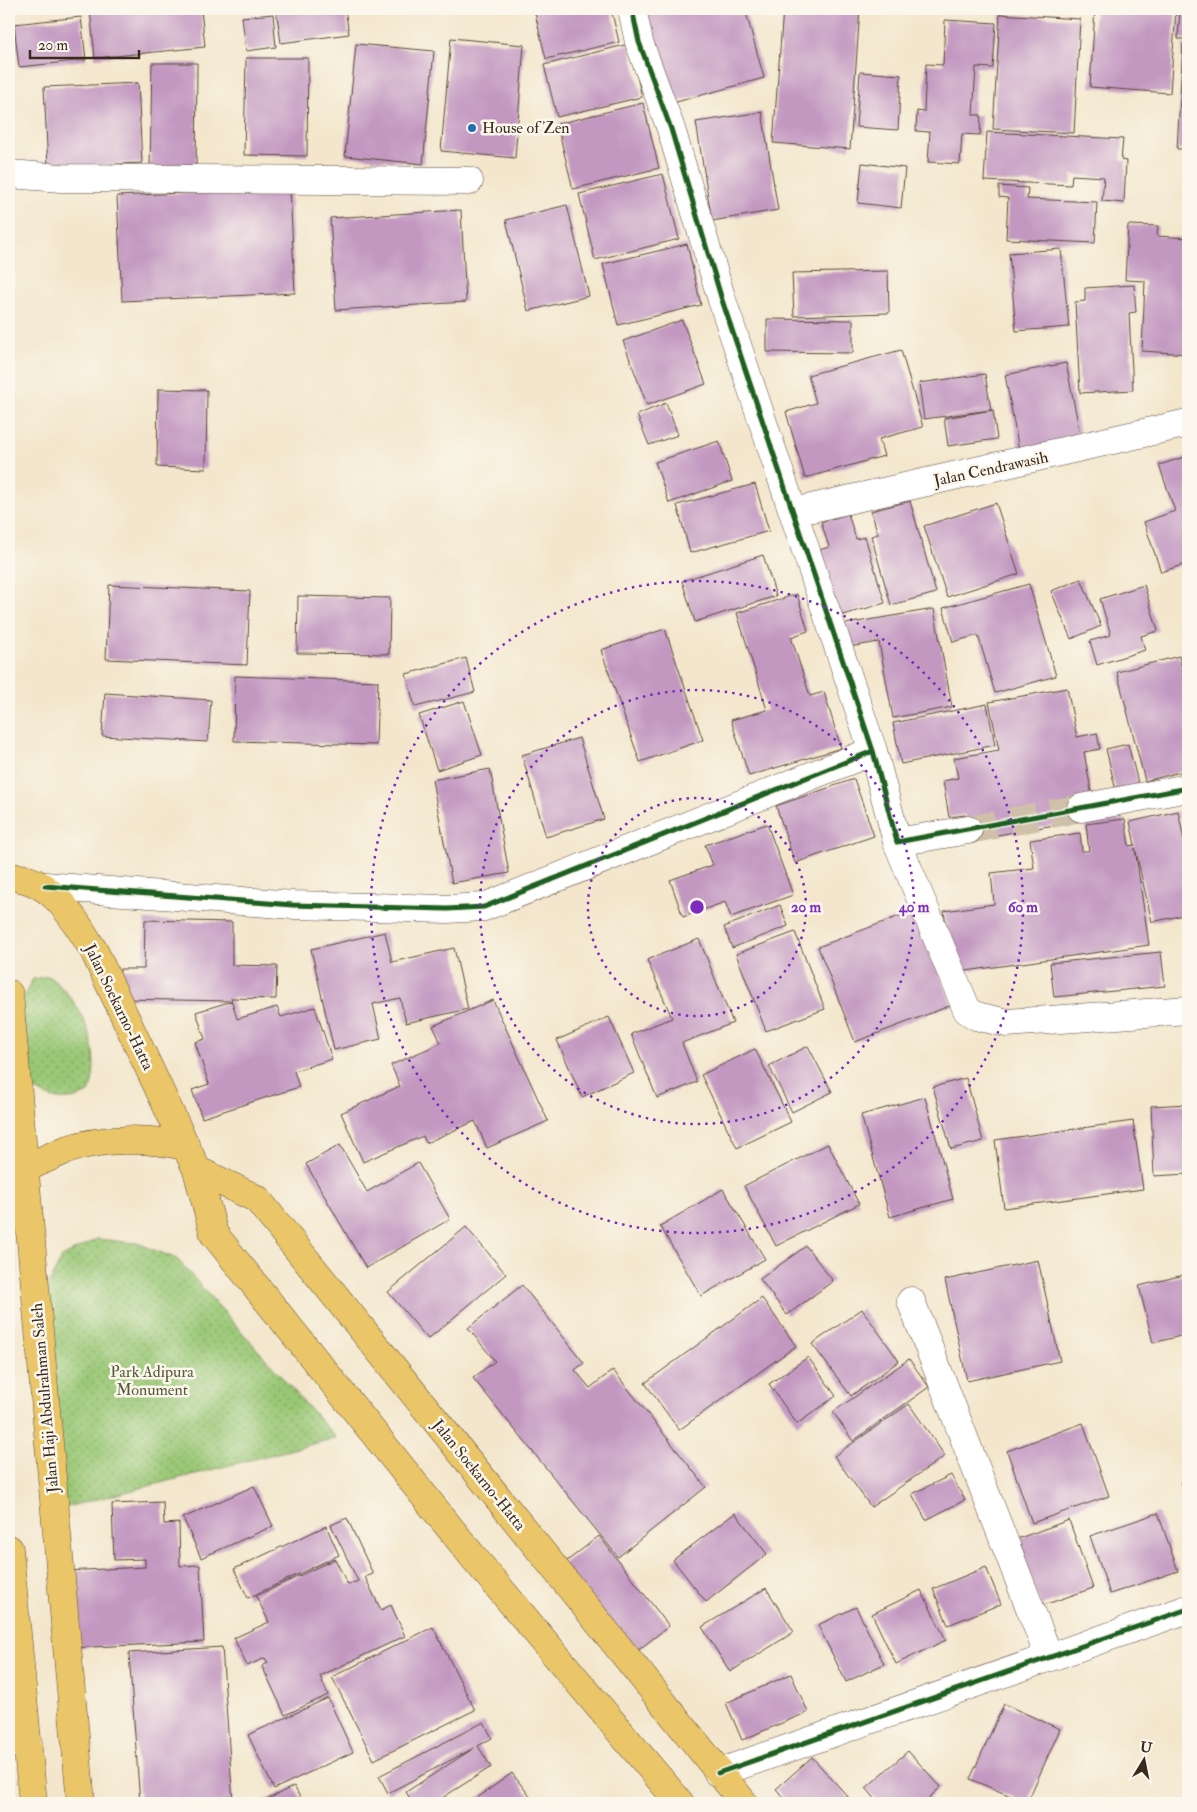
<svg xmlns="http://www.w3.org/2000/svg" width="1197" height="1812" font-family="'IM FELL Double Pica',serif">
<style>
.grass{fill:url(#grass-dots);stroke:#6a784a}
.building{fill:#c298c1}
.lines{fill:none;stroke-linecap:round;stroke-linejoin:round}
.minor-tunnel{stroke:#cec0a9;stroke-width:28;stroke-dasharray:28 14;stroke-linecap:butt}
.minor-casing{stroke:#574638;stroke-width:29}
.major-casing{stroke:#574638;stroke-width:29}
.highway-casing{stroke:#574638;stroke-width:29}
.minor{stroke:#fff;stroke-width:28}
.major{stroke:#eac669;stroke-width:28}
.highway{stroke:#eac669;stroke-width:28}
.cycleway-casing{stroke:#fbf7ec;stroke-width:8}
.cycleway{stroke:#1b5e20;stroke-width:5}
.ring{fill:none;stroke:#7b2cbf;stroke-width:2.5;stroke-dasharray:2.5 5}
.poi-dot{fill:#1f6fb2;stroke:#fbf7ec;stroke-width:2}
.labels{text-anchor:middle;dominant-baseline:central;stroke-width:5;stroke-linejoin:round;paint-order:stroke}
.poi-label{font-size:16px;fill:#3b2a1e;stroke:#fbf7ec;text-anchor:start}
.street-label{font-size:16px;fill:#3b2a1e;stroke:#fbf7ec}
.park-label{font-size:16px;fill:#575938;stroke:#fbf7ec}
.centre{fill:#7b2cbf;stroke:#fbf7ec;stroke-width:2.5}
.ring-label{font-size:15px;text-anchor:middle;font-weight:bold;fill:#7b2cbf;stroke:#fbf7ec;stroke-width:5;stroke-linejoin:round;paint-order:stroke}
</style>
<defs>
<pattern id="grass-dots" width="8" height="8" patternUnits="userSpaceOnUse" patternTransform="scale(1.25)"><rect width="8" height="8" fill="#99c775"/><path d="M2 2h.1M6 6h.1" fill="none" stroke="#7ea25f" stroke-width="1.8" stroke-linecap="round"/></pattern>
</defs>
<rect width="100%" height="100%" fill="#fbf7ec"/>
<filter id="ink" filterUnits="userSpaceOnUse"><feTurbulence type="fractalNoise" baseFrequency=".02" numOctaves="2"/><feDisplacementMap in="SourceGraphic" scale="10" xChannelSelector="R" yChannelSelector="G"/><feConvolveMatrix kernelMatrix="1 2 1 2 8 2 1 2 1" color-interpolation-filters="sRGB"/></filter>
<filter id="wash" filterUnits="userSpaceOnUse"><feTurbulence type="fractalNoise" baseFrequency=".0096" numOctaves="4" result="noise"/><feDisplacementMap in="SourceGraphic" scale="20" xChannelSelector="R" yChannelSelector="G"/><feGaussianBlur stdDeviation="1.12" result="paint"/><feColorMatrix in="noise" values="0 0 0 0 0 0 0 0 0 0 0 0 0 0 0 0 0 1.4 0 .05"/><feComposite in="paint" operator="in"/></filter>
<g filter="url(#wash)">
<rect width="100%" height="100%" fill="#f3e6cc"/>
<path class="grass" d="M48,976c35,24 56,76 41,117 -23,10 -33,8 -54,-3l-10,-20 -4,-52 4,-24 8,-15z
M97,1239l40,4 40,16 159,179 -281,72 -8,-222 15,-31z"/>
<g id="blocks">
<path class="building" d="M90,9h111l4,38 -110,11z
M276,9h69l4,25 -68,9z
M534,9h77l8,33 -73,17z
M643,9h102l19,69 -95,26z
M783,9h77l-10,140 -77,-6z
M1095,9h81l-6,84 -80,-6z
M1180,9h8v30h-10z
M273,14l3,33 -30,4 -4,-34z
M1000,14l80,5 -6,114 -81,-4z
M81,17l5,43 -67,7 -5,-43z
M945,20l51,3 -3,45 -17,-1 -3,48h8l-1,20 -18,-1 -2,30 -32,-2 2,-30 -14,-1 1,-20 7,1 2,-48 17,1z
M451,38l73,7 -9,113 -74,-7z
M356,44l78,7 -11,113 -78,-8z
M629,44l13,53 -85,20 -13,-52z
M1183,44l5,1v104h-11z
M246,58h62l-1,98 -63,-1z
M152,63h45l-1,107h-46z
M860,72l41,3 -3,55 -42,-3z
M138,83l4,80 -94,4 -4,-80z
M643,103l16,65 -86,21 -16,-65z
M762,112l16,98 -66,11 -16,-99z
M987,132l136,7 -2,21 5,1 -2,42 -22,-2 2,-24 -32,-2 -1,10 -87,-4z
M862,163l43,5 -4,40 -43,-5z
M663,174l16,65 -84,21 -16,-66z
M999,186l29,2 -1,11 70,3 -2,41 -89,-4 2,-41 -9,-1z
M290,188l5,105 -173,8 -5,-105z
M567,205l22,91 -61,15 -22,-91z
M461,210l5,92 -130,8 -6,-92z
M1128,225l30,1 -1,10 31,2v116l-46,-3 3,-70 -20,-1z
M687,244l14,61 -83,20 -15,-61z
M1061,249l8,78 -53,4 -7,-78z
M888,271l1,42 -95,3 -2,-43z
M1134,285l2,27 -7,1 4,77 -53,3 -5,-91 10,-1v-13z
M767,319l86,1v33l-86,-1z
M682,320l24,64 -59,21 -24,-64z
M901,350l22,77 -44,12 5,17 -79,22 -19,-66 30,-9 -8,-28z
M1066,363l15,76 -62,11 -14,-75z
M985,374l6,36 -67,9 -5,-36z
M158,389l49,1 -1,79 -49,-2z
M666,403l12,32 -29,10 -12,-30z
M993,410l4,29 -49,7 -4,-28z
M719,441l13,40 -63,22 -14,-41z
M1188,456v107l-27,9 -17,-50 31,-11 -16,-46z
M755,484l14,47 -79,22 -13,-48z
M910,501l26,92 -45,12 -20,-69 7,-2 -7,-23z
M996,503l23,71 -72,23 -23,-71z
M848,514l8,25 9,-2 20,66 -49,14 -20,-66 13,-4 -8,-25z
M763,555l13,41 -81,26 -13,-41z
M1081,579l20,47 -30,13 -20,-48z
M1029,584l27,92 -61,17 -17,-58 -25,7 -10,-34z
M109,585l141,6 -3,74 -141,-6z
M1144,585l14,46 -17,5 4,14 -48,15 -7,-24 21,-6 -11,-36z
M797,594l11,37 -17,6 19,59 14,-4 17,56 -92,28 -18,-56 36,-10 -30,-97z
M298,596l92,2 -1,56 -92,-1z
M934,609l18,98 -59,11 -14,-76 -36,6 -4,-23z
M665,629l38,111 -63,22 -39,-112z
M1179,656l9,37v77l-43,11 -28,-109z
M466,658l9,34 -60,15 -9,-33z
M235,676l143,5 -2,64 -142,-4z
M1067,688l10,49 20,-4 3,16 -16,3 9,49 -10,19 -114,20 -4,-25 -16,2 -6,-36 15,-3 -4,-20 45,-8 -10,-48z
M105,693l106,7 -3,42 -106,-6z
M464,701l18,54 -45,15 -18,-55z
M987,704l8,41 -94,19 -8,-41z
M579,738l25,81 -58,18 -24,-82z
M1128,744l12,46 -23,5 -11,-46z
M490,769l19,104 -57,10 -20,-103z
M854,779l20,57 -79,27 -19,-57z
M1178,811l10,48v55l-36,8 -17,-74 14,97 -190,27 -8,-13 -7,-48 50,-7 -3,-31 43,-5 -4,-28 50,-7 2,18h7l-3,-27 39,-5 4,27 6,-1 -5,-23z
M767,824l26,71 -62,22 -6,-15 -42,15 -13,-37 43,-15 -8,-20z
M780,905l8,21 -56,22 -8,-21z
M915,910l37,95 -97,37 -37,-95z
M145,920l87,2v43l45,1 -1,33 -45,-1 6,21 40,-12 4,10 34,-10 17,52 -38,12 5,16 -97,31 -10,-28 17,-6 -14,-42 10,-3 -9,-27 36,-11 -113,-2 1,-30h24z
M385,932l7,30 62,-14 14,61 -62,14 -6,-25 -27,6 8,35 -47,11 -23,-101z
M795,932l30,77 -59,22 -30,-77z
M699,939l34,84 -51,20 15,39 -40,16 -26,-64 41,-16 -25,-58z
M1161,952l4,34 -111,11 -4,-34z
M493,1000l55,121 -61,27 -12,-27 -49,22 -3,-7 -60,26 -22,-49 59,-27 -9,-21 50,-22 -8,-17z
M609,1017l25,56 -52,24 -25,-57z
M808,1046l24,46 -40,20 -23,-46z
M755,1049l36,73 -54,26 -36,-73z
M966,1078l17,63 -32,8 -18,-62z
M925,1097l28,102 -63,18 -29,-102z
M1188,1104v70l-34,2 -3,-70z
M1133,1121l10,68 -139,19 -9,-68z
M828,1144l31,60 -83,42 -32,-60z
M340,1145l27,47 51,-29 32,56 -84,49 -60,-104z
M723,1189l42,70 -64,37 -41,-70z
M466,1227l40,47 -78,65 -40,-47z
M806,1246l27,35 -46,34 -27,-36z
M1038,1260l22,101 -93,20 -22,-101z
M1188,1274v60l-35,9 -14,-57z
M522,1285l62,78 -9,7 15,18 23,-18 93,117 -88,70 -145,-179 22,-17 -27,-33z
M762,1298l34,48 -117,84 -34,-47z
M862,1309l37,52 -48,35 -39,-52z
M808,1357l28,39 -39,28 -28,-40z
M909,1359l20,28 -76,54 -20,-29z
M909,1404l36,52 -74,51 -37,-51z
M1083,1423l26,73 -77,27 -25,-72z
M951,1475l14,25 -39,20 -14,-26z
M1188,1479v28l-7,-26z
M254,1486l19,40 -72,32 -18,-40z
M163,1502l1,22 15,-1 1,43 20,-1 4,77 -136,6 -3,-77 80,-4v-8l-31,1 -2,-56z
M735,1513l32,41 -61,48 -33,-42z
M1158,1513l20,58 -68,23 -20,-58z
M347,1518l26,56 -8,3 16,33 10,-5 14,31 -85,40 8,19 -43,20 -23,-49 6,-3 -3,-5 -18,8 -13,-28 35,-16 -13,-26 79,-37 13,26 10,-4 -27,-56z
M1069,1520l24,68 -52,18 -24,-67z
M326,1526l13,29 -91,43 -14,-29z
M599,1536l70,90 -37,29 -70,-90z
M986,1567l15,37 -53,21 -15,-36z
M766,1588l28,44 -64,40 -28,-45z
M921,1590l25,50 -50,24 -24,-50z
M856,1607l28,57 -38,18 -28,-57z
M433,1627l42,83 -101,50 -42,-83z
M222,1647l11,156h-93l-11,-150z
M791,1674l17,38 -66,28 -16,-37z
M328,1698l25,54 -79,37 -26,-54z
M1004,1704l56,25 -33,74 -57,-24z
M484,1722l8,16 -14,8 13,21 -57,36h-21l-7,-11 68,-44 -86,45 -9,-17z
M908,1751l33,36 -18,16h-44l-13,-15z
M812,1757l39,43 -3,3h-59l-13,-14z
M512,1773l23,30h-65z
M294,1786l9,17h-43z"/>
</g>
</g>
<g filter="url(#ink)">
<use href="#blocks" fill-opacity="0" stroke="#574638" stroke-width="1"/>
<g class="lines">
<path class="minor-tunnel" d="M968,830l113,-22"/>
<defs>
<path id="minor" d="M632,9l7,33 32,87 51,171 151,451 24,91 71,-12
M9,174l52,4 408,3
M794,512l394,-89
M1081,808l107,-20
M897,842l70,168 9,6 31,7 181,-13
M45,886l248,19 154,4 37,-2 389,-156
M911,1301l138,356
M9,1743l19,-1
M718,1773l470,-164"/>
<path id="major" d="M9,994l72,809
M9,1549l24,254"/>
<path id="highway" d="M9,877c43,0 65,42 85,74l103,219 17,64 260,324 206,245
M197,1170l60,29 487,604
M9,1176c18,-8 37,-18 57,-26 36,-13 82,-12 119,-4"/>
</defs>
<use href="#minor" class="minor-casing"/>
<use href="#major" class="major-casing"/>
<use href="#highway" class="highway-casing"/>
<use href="#minor" class="minor"/>
<use href="#major" class="major"/>
<use href="#highway" class="highway"/>
<defs>
<path id="cycleway" d="M632,9l7,33 32,87 51,171 151,451 24,91 291,-54
M45,886l248,19 154,4 37,-2 389,-156
M718,1773l470,-164"/>
</defs>
<use href="#cycleway" class="cycleway-casing"/>
<use href="#cycleway" class="cycleway"/>
</g>
</g>
<g class="ring">
<circle cx="697" cy="907" r="109"/>
<circle cx="697" cy="907" r="217"/>
<circle cx="697" cy="907" r="326"/>
</g>
<circle class="poi-dot" cx="472" cy="128" r="5"/>
<g class="labels">
<g class="poi-label">
<text x="482" y="128">House of Zen</text>
</g>
<g class="street-label">
<text transform="translate(991 469) rotate(-12)">Jalan Cendrawasih</text>
<text transform="translate(119 1007) rotate(64)">Jalan Soekarno-Hatta</text>
<text transform="translate(45 1398) rotate(-95)">Jalan Haji Abdulrahman Saleh</text>
<text transform="translate(479 1475) rotate(51)">Jalan Soekarno-Hatta</text>
</g>
<g class="park-label">
<text x="152" y="1372">Park Adipura<tspan x="152" dy="18">Monument</tspan></text>
</g>
</g>
<circle cx="697" cy="907" r="8" class="centre"/>
<g class="ring-label">
<text x="806" y="912">20 m</text>
<text x="914" y="912">40 m</text>
<text x="1023" y="912">60 m</text>
</g>
<rect width="1197" height="1812" fill="none" stroke="#fbf7ec" stroke-width="30"/>
<g transform="translate(1144 1760) rotate(10)" stroke="#fbf7ec" stroke-width="4" paint-order="stroke">
<path d="M0-4L9 19L0 12L-9 19Z" fill="#3b2a1e"/>
<text y="-8" font-size="14" font-weight="bold" text-anchor="middle" fill="#3b2a1e">U</text>
</g>
<path d="M30 50v8h109v-8" fill="none" stroke="#3b2a1e" stroke-width="2.5"/>
<text x="38" y="50" font-size="15" fill="#3b2a1e" stroke="#fbf7ec" stroke-width="4" paint-order="stroke">20 m</text>
</svg>
